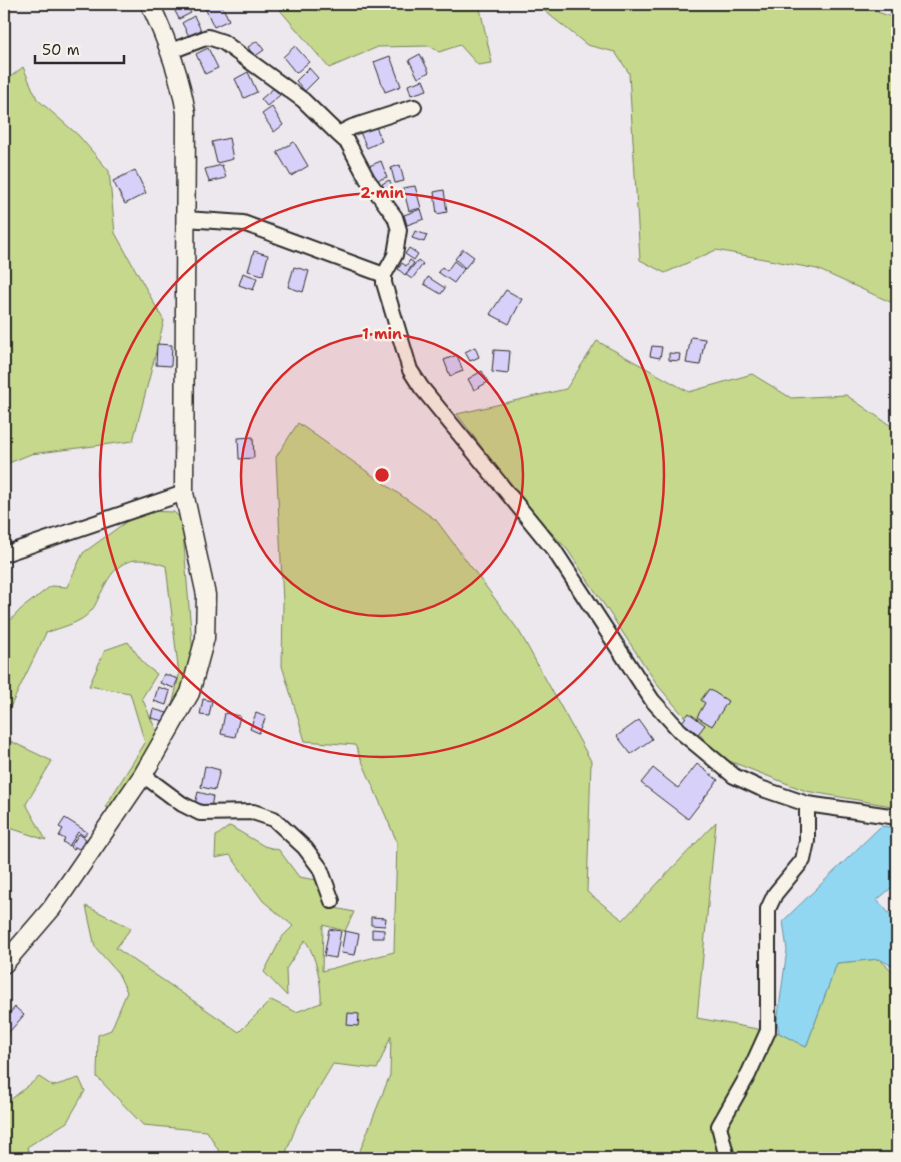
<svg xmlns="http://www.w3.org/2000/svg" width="901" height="1162" font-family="'Shantell Sans',sans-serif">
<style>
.green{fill:#c5d88c;stroke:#78825c}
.water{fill:#91d7f2;stroke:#6892a2}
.building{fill:#d7d0f9;stroke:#2b2b2b}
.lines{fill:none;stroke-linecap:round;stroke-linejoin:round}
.minor-casing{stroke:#2b2b2b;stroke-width:18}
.tertiary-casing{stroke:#2b2b2b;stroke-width:21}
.minor{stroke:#f7f3e8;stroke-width:14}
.tertiary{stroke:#f7f3e8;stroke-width:18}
.ring{fill:none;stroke:#d62828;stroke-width:2.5}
.centre{fill:#d62828;stroke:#f7f3e8;stroke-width:2.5}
.ring-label{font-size:15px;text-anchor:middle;font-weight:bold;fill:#d62828;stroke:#f7f3e8;stroke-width:5;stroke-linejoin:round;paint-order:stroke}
</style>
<rect width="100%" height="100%" fill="#ede8ed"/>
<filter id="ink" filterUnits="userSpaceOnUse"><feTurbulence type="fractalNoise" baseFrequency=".02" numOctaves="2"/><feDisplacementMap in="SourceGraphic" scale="10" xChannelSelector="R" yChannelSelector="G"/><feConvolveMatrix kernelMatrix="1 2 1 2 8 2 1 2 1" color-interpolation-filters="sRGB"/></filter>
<g filter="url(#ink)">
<path class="green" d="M299,4h180l13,59 -14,2 -18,-20 -21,7 -9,-6 -52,1 -49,21 -49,-58z
M536,4h319l34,12 8,12v277l-80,-36 -101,-19 -51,23 -25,-13 -11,-187 -14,-21 -28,-7z
M23,67l14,32 42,37 30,35 6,62 49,88 -31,120 -102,13 -27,11v-383z
M597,341l92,51 63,-18 39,24 55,-3 51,35v377l-91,-16 -87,-34 -60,-70 -92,-138 -44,-46 -66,-89 109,-25z
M298,423l138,97 83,111 72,130 -4,131 36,28 93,-98 -19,196 82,15 27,14 31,-84 42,-4 18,16v183h-540l33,-83 1,-39 -14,33 -44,-5 -36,60 -13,34h-61l-16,-27 -64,-6 -46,-48 1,-42 13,-5 16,-38 -9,-19 -23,-26 -9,-41 45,22 -15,20 123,84 32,-32 25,12 25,-9c1,-18 -5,-48 -16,-63l-19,29 1,27 -23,-24 18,-35 11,-11 -30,-25 -33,-46 -15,3 1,-22 14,-10 34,20 15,4 20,27 24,4 3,25 28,6 -9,19 -22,-6 -1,46 72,-19 3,-110 -42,-97 -50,-4 -23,-75 1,-64 -7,-145z
M141,511l33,1 8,8 11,136 -26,73 12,-54 -13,-109c-33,-12 -49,-7 -64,25 -4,6 -6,15 -11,20 -11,13 -30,16 -45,22l-42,87v-93l17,-18 30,-23 16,1 16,-34z
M128,642l17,23 12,9 -15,24 16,37 -45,74 -8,-2 40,-64 -15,-50 -41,-7 16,-36z
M4,738l48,23 -26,43 20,36 -42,-14z
M39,1077l14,9 26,-8 6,13 -18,31 -40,25 4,11h-27v-53z"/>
<path class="water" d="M881,826l16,2v55l-20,17 20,22v46l-18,-9 -42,4 -31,84 -27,-14 -2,-11 10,-72 -4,-29z"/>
<path class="building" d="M174,4h12l5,9 -12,6 -7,-14z
M213,4h8l8,16 -15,7 -9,-19z
M194,16l7,14 -12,6 -7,-13z
M257,41l7,9 -10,7 -6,-10z
M295,46l14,16 -13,11 -13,-16z
M208,48l10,20 -13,6 -9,-20z
M420,54l9,18 -11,6 -9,-18z
M390,56l11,30 -16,6 -11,-30z
M309,68l9,10 -13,13 -9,-10z
M248,72l9,20 -13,6 -9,-19z
M423,80l4,10 -16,5 -3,-10z
M274,88l6,7 -13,11 -6,-7z
M272,107l11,18 -9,7 -12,-18z
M374,122l8,19 -15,7 -8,-18z
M229,138l4,21 -16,4 -5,-21z
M294,142l14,24 -17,10 -14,-24z
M381,161l6,16 -11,4 -7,-15z
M222,165l4,13 -17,4 -4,-13z
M400,165l4,16 -9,2 -4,-15z
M135,170l11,23 -21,11 -12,-23z
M389,180l5,8 -8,4 -4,-8z
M415,186l6,22 -12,3 -6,-23z
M444,190l3,22 -10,2 -3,-22z
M421,209l3,10 -17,6 -3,-10z
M415,231l12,4 -3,7 -12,-4z
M409,248l9,6 -4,6 -9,-6z
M463,249l11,8 -9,11 -10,-9z
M254,251l14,4 -5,20 -15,-4z
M410,260l4,3 -9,12 -7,-6 4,-6 4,3z
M418,260l5,4 -11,15 -6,-4z
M454,261l10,8 -10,14 -16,-11 4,-5 5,4z
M294,267l15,4 -6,21 -15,-5z
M243,273l14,5 -4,12 -14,-5z
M428,277l17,11 -4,6 -17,-10z
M506,290l16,9 -13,25 -19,-10z
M691,337l14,2 -5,26 -14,-2z
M157,344l15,1 -1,21 -15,-1z
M652,346l10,1 -2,11 -10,-2z
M475,347l4,10 -9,4 -5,-9z
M494,350l16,1 -2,23 -16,-2z
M669,353l11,1 -1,7 -10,-1z
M457,355l6,16 -13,5 -6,-16z
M482,371l6,11 -14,8 -6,-11z
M253,437l1,21 -15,1 -1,-21z
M164,674l14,5 -4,9 -14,-5z
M158,687l12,4 -4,14 -12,-4z
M709,689l19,12 -16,25 -15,-9 8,-14 -4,-3z
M203,699l9,2 -3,15 -9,-1z
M153,709l14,4 -3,8 -13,-3z
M225,713l15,3 -5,21 -14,-3z
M256,713l10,4 -7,16 -9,-4z
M689,713l16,12 -7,9 -16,-12z
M639,720l13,19 -21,15 -14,-18z
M697,764l21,16 -30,39 -47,-36 12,-15 25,20z
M205,766l15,4 -5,20 -14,-3z
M198,792l15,4 -2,12 -16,-4z
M65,818l22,14 -3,4 -6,-4 -9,14 -6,-4 2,-3 -6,-3 4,-7 -4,-2z
M79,834l7,5 -7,10 -4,-2 -1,3 -4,-3z
M371,917l15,1 -1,8 -14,-1z
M329,929l12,2 -5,27 -12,-2z
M372,929l12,1v8h-12z
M345,931l14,3 -4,21 -14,-2z
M15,1007l9,8 -20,23v-29l5,5z
M348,1013l11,1 -1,12 -11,-1z"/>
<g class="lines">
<defs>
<path id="minor" d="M171,51l37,-14 15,5 80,58 35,34
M414,107l-62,20 -14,7 10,9 19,36 28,38 4,13 -4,25 -11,20v8l26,87 11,17 133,163 98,150 28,31 54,45 26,12 47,16 90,13
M186,219l57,4 141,52
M4,554l180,-61
M143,775l39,29 18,9 53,-1 21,7 31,29 15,20 12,33
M727,1158l-8,-32 29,-51 20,-44v-122l7,-15 28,-34 4,-19v-37"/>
<path id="tertiary" d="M4,964l48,-56 91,-133 47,-82 15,-55 1,-43 -22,-102 2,-380c-6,-39 -19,-73 -36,-109"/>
</defs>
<use href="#minor" class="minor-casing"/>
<use href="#tertiary" class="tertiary-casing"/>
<use href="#minor" class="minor"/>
<use href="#tertiary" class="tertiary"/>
</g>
</g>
<circle cx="382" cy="475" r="141" fill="#d62828" fill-opacity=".12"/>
<g class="ring">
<circle cx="382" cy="475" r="141"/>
<circle cx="382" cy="475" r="282"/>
</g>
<circle cx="382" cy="475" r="8" class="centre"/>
<g class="ring-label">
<text x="382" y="198">2 min</text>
<text x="382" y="339">1 min</text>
</g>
<rect width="901" height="1162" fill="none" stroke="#f7f3e8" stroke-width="20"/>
<rect x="10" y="10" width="881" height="1142" fill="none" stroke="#2b2b2b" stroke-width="2" filter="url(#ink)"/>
<path d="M35 55v8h89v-8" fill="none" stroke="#2b2b2b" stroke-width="2.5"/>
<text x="42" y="55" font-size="15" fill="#2b2b2b" stroke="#f7f3e8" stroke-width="4" paint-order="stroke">50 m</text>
</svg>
